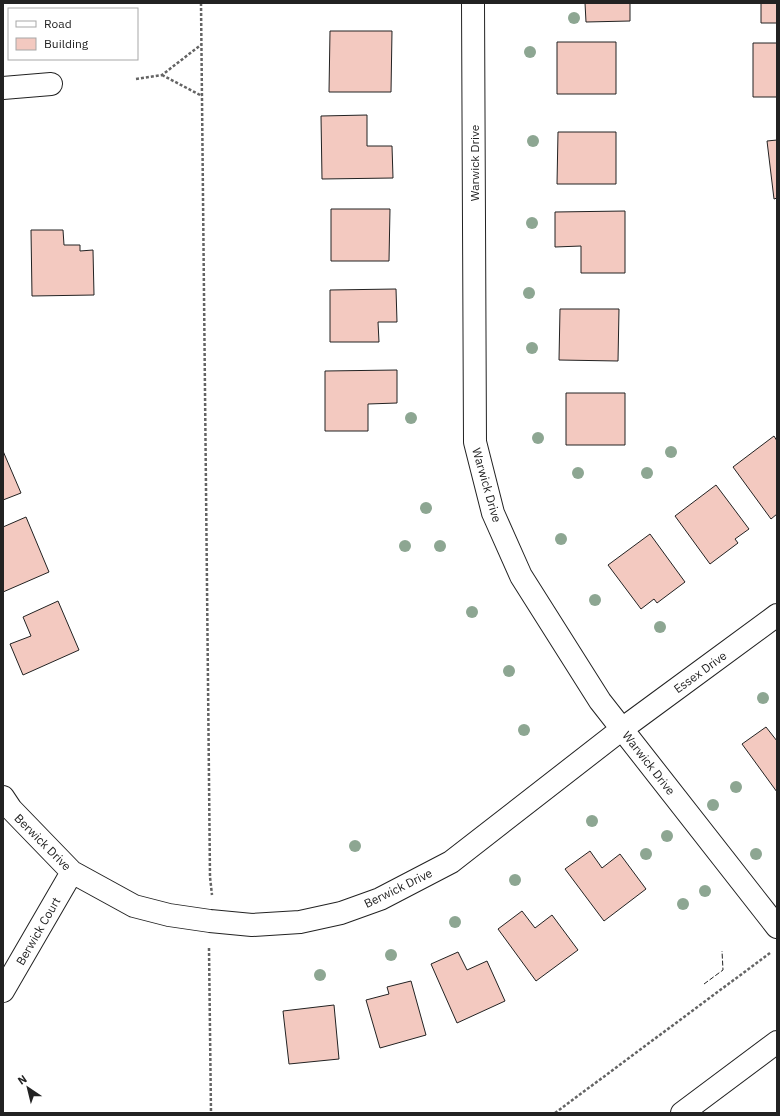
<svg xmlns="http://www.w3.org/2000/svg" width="780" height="1116" font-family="'IBM Plex Sans',sans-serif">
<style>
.building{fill:#f3c9c0;stroke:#222}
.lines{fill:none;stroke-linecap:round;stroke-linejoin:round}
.minor-casing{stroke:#222;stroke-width:24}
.path{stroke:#646464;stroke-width:2.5;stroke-dasharray:3 2;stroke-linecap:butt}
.minor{stroke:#fff;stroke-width:22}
.fence{stroke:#222;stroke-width:1;stroke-dasharray:5 2;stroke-linecap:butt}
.tree{fill:#8da692}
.labels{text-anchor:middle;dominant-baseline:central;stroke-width:3;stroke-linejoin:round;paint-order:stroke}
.street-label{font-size:12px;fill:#222;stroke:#fff}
</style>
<rect width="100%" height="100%" fill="#fff"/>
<path class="building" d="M585,3h45v18l-44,1z
M761,3h16v20h-16z
M330,31h62l-1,61h-62z
M557,42h59v52h-59z
M753,43h24v54h-24z
M367,115v31h25l1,32 -71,1 -1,-63z
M558,132h58v52h-59z
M777,140v58l-3,1 -7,-58z
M331,209h59l-1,52h-58z
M625,211v62h-44v-27l-26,1v-35z
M31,230h32l1,15h16v6l13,-1 1,45 -62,1z
M396,289l1,33h-19l1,20h-49v-52z
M560,309h59l-1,52 -59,-1z
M397,370v33l-29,1v27h-43v-60z
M566,393h59v52h-59z
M774,436l3,5v73l-6,5 -38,-52z
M3,451l18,42 -18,7z
M716,485l33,44 -14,10 3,4 -28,21 -35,-48z
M26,517l23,55 -46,20v-65z
M650,534l35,48 -28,21 -3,-4 -13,10 -33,-44z
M58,601l21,49 -56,25 -13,-31 21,-8 -8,-19z
M766,727l11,14v51l-35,-48z
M590,851l12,17 18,-14 26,35 -42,32 -39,-52z
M522,911l13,17 17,-13 26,35 -42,31 -38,-52z
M458,952l9,18 20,-9 18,40 -48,22 -26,-59z
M411,981l15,54 -46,13 -14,-48 23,-6 -2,-7z
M334,1005l5,54 -50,5 -6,-53z"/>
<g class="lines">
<defs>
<path id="minor" d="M473,3l2,439 18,71 28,63 79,125 177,226
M3,88l48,-4
M3,797l8,12 61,63 62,34 35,9 41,6 42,4 48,-3 41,-9 39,-14 71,-37 171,-133 155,-114
M3,991l69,-119
M682,1113l95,-71"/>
</defs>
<use href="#minor" class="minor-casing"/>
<path class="path" d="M201,3l9,874 2,18
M162,75l40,21
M136,79l26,-4 40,-31
M209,948l2,165
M555,1113l215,-160"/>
<use href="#minor" class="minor"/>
<path class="fence" d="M704,984l19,-14 -1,-19"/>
</g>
<g class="tree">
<circle cx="574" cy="18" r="6"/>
<circle cx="530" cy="52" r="6"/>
<circle cx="533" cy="141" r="6"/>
<circle cx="532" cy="223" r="6"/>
<circle cx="529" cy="293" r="6"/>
<circle cx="532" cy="348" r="6"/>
<circle cx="411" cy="418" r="6"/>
<circle cx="538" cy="438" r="6"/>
<circle cx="671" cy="452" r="6"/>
<circle cx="578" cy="473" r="6"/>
<circle cx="647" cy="473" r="6"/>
<circle cx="426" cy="508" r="6"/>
<circle cx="561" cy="539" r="6"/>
<circle cx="405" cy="546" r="6"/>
<circle cx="440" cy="546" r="6"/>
<circle cx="595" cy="600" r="6"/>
<circle cx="472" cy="612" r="6"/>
<circle cx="660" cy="627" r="6"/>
<circle cx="509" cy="671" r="6"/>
<circle cx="763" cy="698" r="6"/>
<circle cx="524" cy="730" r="6"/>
<circle cx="736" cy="787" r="6"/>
<circle cx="713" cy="805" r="6"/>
<circle cx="592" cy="821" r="6"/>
<circle cx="667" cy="836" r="6"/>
<circle cx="355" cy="846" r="6"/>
<circle cx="646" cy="854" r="6"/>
<circle cx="756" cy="854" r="6"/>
<circle cx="515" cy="880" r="6"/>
<circle cx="705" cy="891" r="6"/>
<circle cx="683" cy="904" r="6"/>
<circle cx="455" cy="922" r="6"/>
<circle cx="391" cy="955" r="6"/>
<circle cx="320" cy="975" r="6"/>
</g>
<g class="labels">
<g class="street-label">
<text transform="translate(474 163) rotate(-90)">Warwick Drive</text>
<text transform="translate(487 485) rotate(74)">Warwick Drive</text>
<text transform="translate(700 672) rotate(-36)">Essex Drive</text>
<text transform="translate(649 763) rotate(52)">Warwick Drive</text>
<text transform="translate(43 842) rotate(45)">Berwick Drive</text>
<text transform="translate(398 888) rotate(-26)">Berwick Drive</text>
<text transform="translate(38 931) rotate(-60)">Berwick Court</text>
</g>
</g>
<rect width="780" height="1116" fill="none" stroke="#222222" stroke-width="8"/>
<rect x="8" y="8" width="130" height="52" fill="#ffffff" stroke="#a7a7a7"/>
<rect x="16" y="21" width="20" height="6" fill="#ffffff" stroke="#a7a7a7"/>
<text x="44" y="28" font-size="12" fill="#222222">Road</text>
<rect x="16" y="38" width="20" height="12" fill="#f3c9c0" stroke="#a7a7a7"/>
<text x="44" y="48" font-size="12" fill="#222222">Building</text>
<g transform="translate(28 1088) rotate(325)" stroke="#ffffff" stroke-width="3" paint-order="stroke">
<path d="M0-3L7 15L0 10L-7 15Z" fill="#222222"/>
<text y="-6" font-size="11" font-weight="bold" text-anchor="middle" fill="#222222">N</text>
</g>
</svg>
